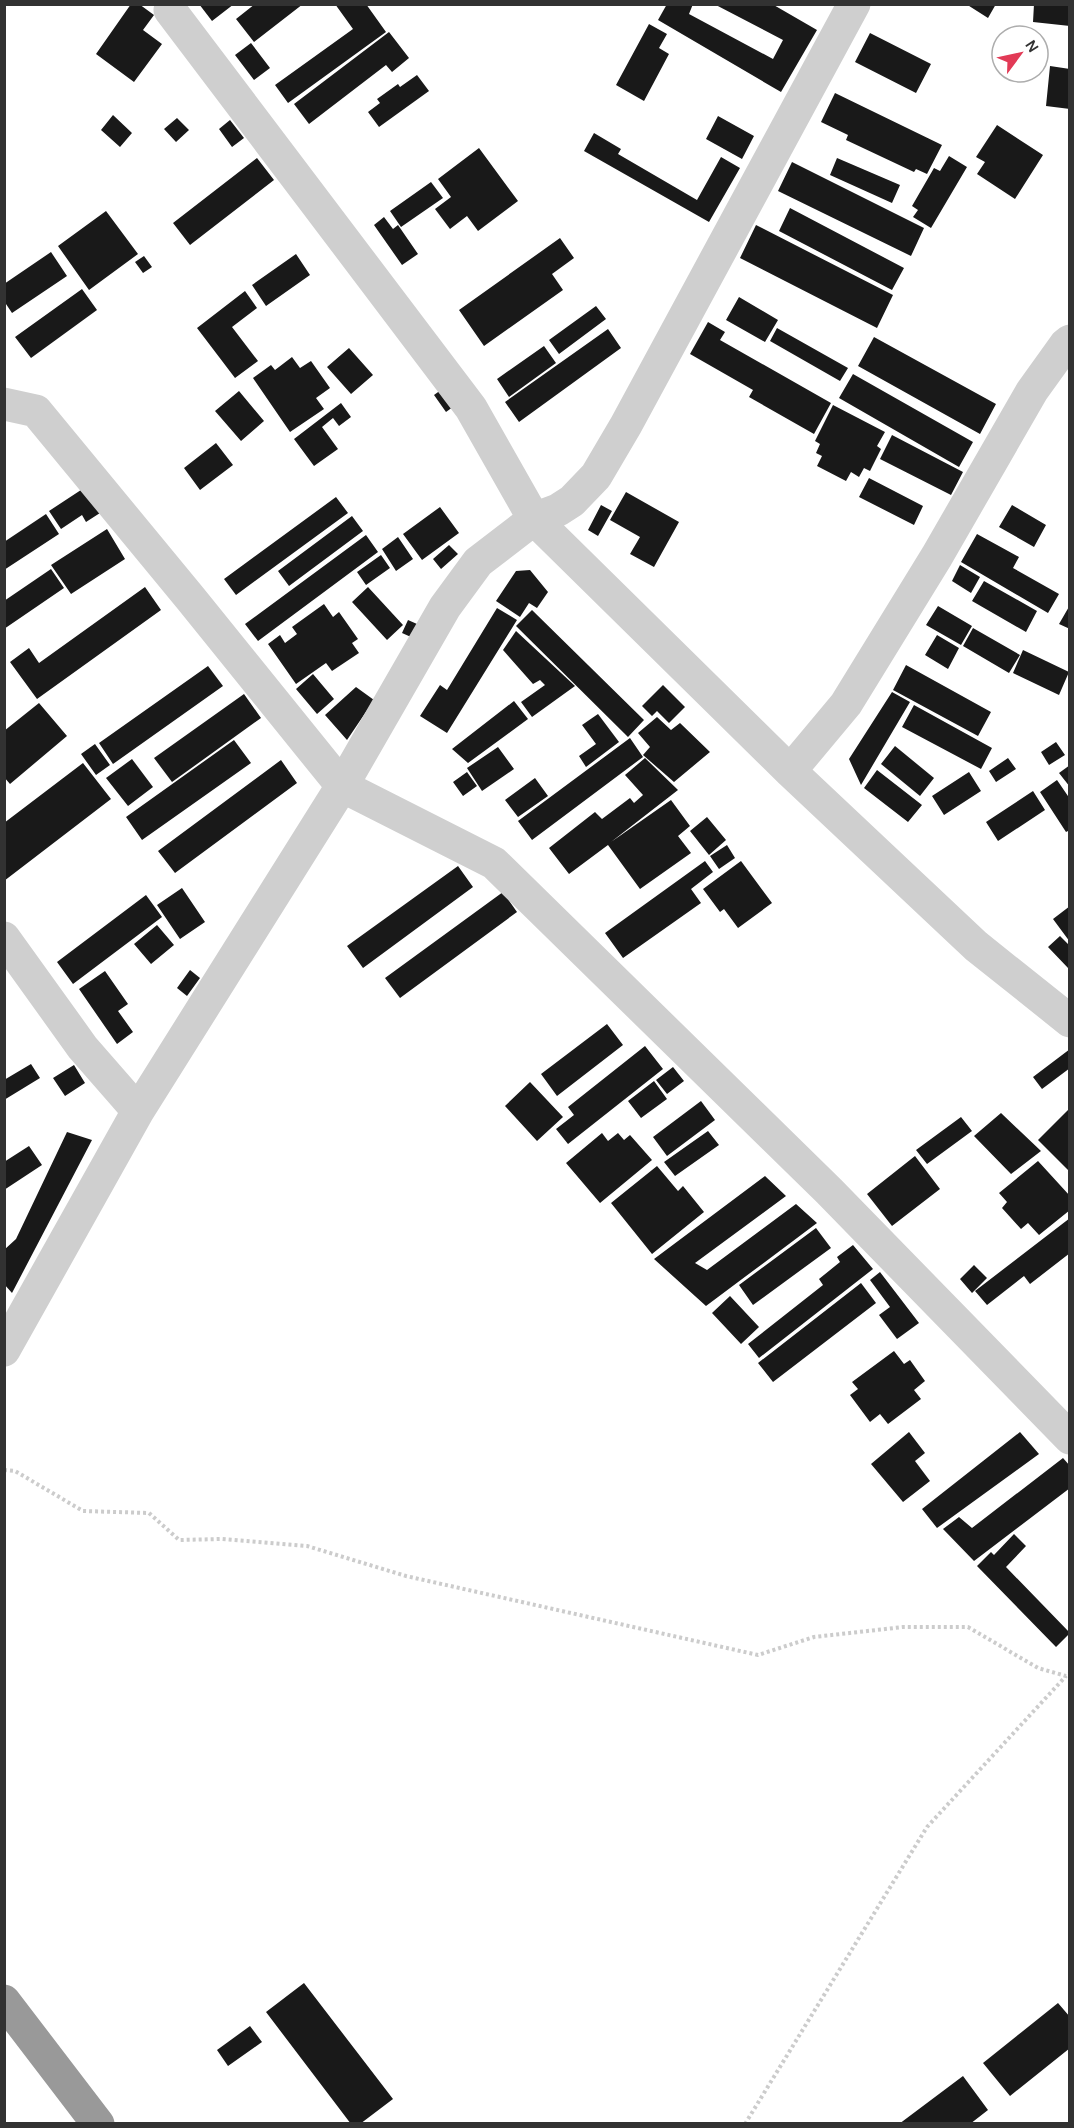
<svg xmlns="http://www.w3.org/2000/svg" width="1074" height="2128" font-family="Karla,sans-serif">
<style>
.building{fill:#191919}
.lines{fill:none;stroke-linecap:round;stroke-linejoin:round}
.path{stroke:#ccc;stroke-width:4;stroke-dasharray:3 3;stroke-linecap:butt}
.minor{stroke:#cfcfcf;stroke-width:33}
.highway{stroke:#999;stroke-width:33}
</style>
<rect width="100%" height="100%" fill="#fff"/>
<path class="building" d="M131,4h8l15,11 -11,15 19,14 -28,38 -38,-28z
M199,4h35l-22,17z
M255,4h48l-49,38 -18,-23z
M335,4h31l20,28 -98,71 -13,-18 78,-56z
M667,4h26l-4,10 84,45 10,-19 -69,-36h58l45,26 -36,62 -123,-72z
M966,4h30l-8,14z
M1034,4h36v22l-37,-4z
M649,24l18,10 -8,14 10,6 -25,47 -28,-16z
M389,32l20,26 -17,14 -6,-7 -77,59 -15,-20z
M870,33l61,31 -15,29 -61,-31z
M251,43l19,25 -16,12 -19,-25z
M1050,66l20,3v40l-24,-3z
M417,75l12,16 -50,36 -11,-15 12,-9 -3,-4 21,-15 2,3z
M835,93l107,52 -15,29 -11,-5 -2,3 -68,-32 2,-5 -27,-13z
M113,115l19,18 -12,14 -19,-17z
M718,116l36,20 -12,23 -36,-20z
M177,118l12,12 -13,12 -12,-13z
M230,120l14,18 -12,9 -13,-18z
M997,125l46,30 -28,44 -38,-25 8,-12 -9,-5z
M594,133l27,16 -3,5 79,46 24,-43 19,11 -31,54 -125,-71z
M479,148l39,53 -40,30 -11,-15 -17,13 -15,-20 16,-12 -13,-18z
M949,156l18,11 -36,61 -18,-11 5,-7 -6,-4 22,-38 6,3z
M257,158l17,22 -84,65 -17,-22z
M837,158l63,27 -8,18 -62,-28z
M792,162l132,66 -13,28 -133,-65z
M431,182l12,16 -42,29 -11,-16z
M790,208l114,60 -12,22 -113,-59z
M106,211l32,43 -49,36 -31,-44z
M384,217l9,12 5,-4 20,29 -16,11 -28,-40z
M756,225l137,70 -16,33 -137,-70z
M560,238l14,20 -22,16 11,16 -79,56 -25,-36z
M51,252l16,24 -55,37 -8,-12v-17z
M296,254l14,21 -44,31 -14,-21z
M144,256l8,11 -9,6 -8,-11z
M82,289l15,21 -66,48 -16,-21z
M245,291l12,17 -25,19 26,34 -23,17 -38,-50z
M739,297l39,23 -13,22 -39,-22z
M596,306l10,13 -47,35 -10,-14z
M708,322l17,10 -5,8 111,63 -17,31 -65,-37 4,-7 -63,-36z
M777,328l71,40 -8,13 -70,-40z
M608,329l13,19 -102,74 -14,-20z
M874,337l122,67 -16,30 -122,-68z
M544,346l12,17 -47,34 -12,-18z
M349,348l24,27 -22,19 -24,-27z
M292,357l8,11 11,-7 19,27 -14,10 8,11 -34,23 -37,-54 18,-13 4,5z
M853,374l120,68 -14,25 -120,-69z
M445,387l12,17 -11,8 -12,-17z
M239,391l25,30 -23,20 -26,-30z
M341,403l10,14 -12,9 -6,-8 -11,9 16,22 -24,17 -20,-27z
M833,405l52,27 -8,14 4,3 -11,22 -6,-3 -5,9 -8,-5 -5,9 -29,-15 5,-10 -6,-3 4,-9 -5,-3z
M892,435l71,37 -12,23 -71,-36z
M216,443l17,22 -33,25 -16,-22z
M869,478l54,28 -9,19 -55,-28z
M84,488l16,25 -14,9 -4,-7 -21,14 -12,-18z
M626,492l53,30 -25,45 -24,-13 10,-17 -30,-17z
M336,497l12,16 -112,82 -12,-16z
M601,505l11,6 -14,25 -10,-6z
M1012,505l34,20 -12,22 -35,-20z
M440,507l19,26 -37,27 -19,-26z
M46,514l13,20 -55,36v-28z
M352,516l11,15 -74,55 -11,-15z
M107,529l18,30 -54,35 -20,-29z
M977,534l42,23 -6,11 46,26 -11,19 -87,-51z
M366,535l12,17 -120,89 -13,-17z
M398,537l15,22 -17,12 -14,-22z
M449,545l9,9 -17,15 -8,-10z
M381,555l9,13 -24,17 -9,-13z
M960,565l20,12 -9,16 -19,-12z
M51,569l13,19 -60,41v-28z
M530,570l18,22 -11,16 -8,-5 -9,14 -24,-16 20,-30z
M984,581l53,30 -11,21 -54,-31z
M145,587l16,23 -124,89 -27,-37 19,-14 10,15z
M368,587l35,38 -16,15 -35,-38z
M324,604l9,13 6,-5 19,27 -6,4 7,10 -27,18 -6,-8 -30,21 -28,-40 12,-9 5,8 12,-9 -5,-7z
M1070,605v24l-11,-5z
M938,606l34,20 -11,19 -35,-20z
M497,608l20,12 -70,113 -27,-17 20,-31 7,5z
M532,610l112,110 -16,17 -112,-111z
M408,620l9,4 -6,13 -9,-4z
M973,628l47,27 -11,18 -46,-27z
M516,631l59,55 -43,31 -11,-15 24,-17 -5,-5 -7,4 -30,-34z
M937,635l22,13 -11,21 -23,-14z
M1023,650l46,22 -10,23 -46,-22z
M906,665l85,47 -13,24 -85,-46z
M208,666l15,20 -110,78 -14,-21z
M313,674l21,25 -17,15 -21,-25z
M663,685l22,22 -16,16 -12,-12 -5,5 -10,-10z
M356,687l18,13 -27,40 -22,-25z
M892,692l18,10 -49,83 -12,-26z
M244,694l17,24 -89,64 -18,-24z
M514,701l14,18 -60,44 -16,-14z
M39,703l28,33 -57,48 -6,-7v-46z
M914,705l78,43 -11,21 -79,-42z
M598,714l21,28 -33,25 -7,-11 17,-12 -14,-19z
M657,717l14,13 9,-7 30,29 -36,30 -31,-27 7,-8 -12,-14z
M630,738l13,19 -111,83 -14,-19z
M234,740l17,23 -109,77 -16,-23z
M1056,742l9,13 -16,10 -8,-13z
M95,744l15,21 -14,10 -15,-21z
M895,746l39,32 -14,18 -39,-32z
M498,747l16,22 -32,22 -15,-23z
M645,758l33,32 -67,52 60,-42 19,26 -12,10 13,17 -51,36 -32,-44 -39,29 -20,-26 46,-36 7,7 28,-21 4,5 9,-8 -18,-20z
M1008,758l8,11 -20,13 -7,-11z
M132,759l21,28 -25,19 -22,-28z
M281,760l16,23 -122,90 -17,-22z
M83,763l28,36 -107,82v-58z
M1070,765v22l-11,-14z
M877,770l45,35 -14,17 -44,-34z
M467,772l10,14 -14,10 -10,-14z
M969,772l12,19 -37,24 -12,-19z
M535,778l13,18 -30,21 -13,-17z
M1057,780l13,19v31l-4,2 -26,-40z
M1033,791l12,19 -47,31 -12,-19z
M707,817l19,23 -17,15 -19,-24z
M727,845l8,13 -16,11 -9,-13z
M705,861l8,11 -22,17 10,14 -78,55 -18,-25z
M741,861l31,42 -34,25 -14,-19 -4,3 -17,-23z
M458,866l15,21 -110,81 -16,-22z
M182,888l23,34 -25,17 -23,-34z
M503,892l14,20 -117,86 -15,-20z
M146,895l16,22 -89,67 -16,-22z
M1070,906v36l-17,-23z
M157,925l17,20 -23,19 -17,-20z
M1060,936l10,10 -2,22 -20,-21z
M190,970l10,8 -13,18 -10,-8z
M105,971l23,33 -10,7 15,21 -16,12 -38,-55z
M607,1024l16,21 -66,51 -16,-22z
M645,1046l18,23 -95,75 -12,-15 18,-14 -6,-8z
M1070,1049v19l-28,21 -9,-12z
M31,1064l9,14 -36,22v-20z
M74,1065l11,18 -20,13 -12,-18z
M673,1067l11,14 -17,13 -11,-14z
M654,1081l13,18 -26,19 -13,-17z
M530,1082l33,35 -26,24 -32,-35z
M701,1101l14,19 -48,36 -14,-19z
M1070,1108v64l-32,-32z
M1001,1113l40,38 -30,23 -37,-38z
M961,1117l11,14 -45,33 -11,-14z
M708,1131l11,14 -44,31 -11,-14z
M67,1132l25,8 -80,153 -8,-9v-34l12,-11z
M602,1133l6,8 10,-8 6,7 6,-5 22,25 -52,43 -34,-40z
M29,1146l13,19 -38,25v-28z
M915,1156l25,33 -48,37 -25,-32z
M1038,1161l32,35v14l-31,25 -11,-12 -7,6 -19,-21 5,-6 -8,-9z
M657,1166l21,25 5,-5 21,26 -52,42 -41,-51z
M765,1176l21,20 -91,67 12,7 89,-66 21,19 -111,83 -52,-47z
M1070,1218v35l-40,31 -6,-8 -37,29 -12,-14z
M816,1228l15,20 -78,57 -14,-20z
M853,1245l20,24 -114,89 -11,-14 75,-59 -4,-6 21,-17 -3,-5z
M974,1265l13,13 -15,15 -12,-14z
M880,1272l39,51 -22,16 -18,-24 11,-8 -20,-27z
M861,1283l15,20 -103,79 -15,-19z
M730,1296l29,31 -18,17 -29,-31z
M894,1351l10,13 6,-4 15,21 -11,9 7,9 -33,25 -8,-10 -10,8 -20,-27 8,-6 -6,-7z
M909,1432l16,21 -10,8 15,20 -27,21 -32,-38z
M1020,1432l19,22 -102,74 -15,-19z
M1063,1458l7,8v22l-96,73 -31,-32 16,-12 13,11z
M1014,1534l12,12 -20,21 64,66 -14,14 -79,-81 14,-14 3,3z
M304,1983l89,116 -33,25h-9l-85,-112z
M1058,2003l12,14v31l-60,48 -27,-33z
M250,2026l12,16 -34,24 -11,-16z
M963,2076l25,34 -18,14h-71z"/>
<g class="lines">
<path class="path" d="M4,1470l11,1 68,40 66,2 30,27 43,-1 85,7 99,30 352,79 56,-18 89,-10h65l70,41 28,8 4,-3
M745,2124l182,-297 139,-151"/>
<path class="minor" d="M170,10l301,398 63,111 256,252 186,175 94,75
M4,404l32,7 155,188 151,187 152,77 335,328 241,247
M790,771l56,-67 91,-148 95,-165 33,-46 5,-4
M4,938l79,110 55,63
M4,1350l134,-239 204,-325 103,-179 33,-45 56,-43 24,-9 14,-9 24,-25 30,-51 228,-421"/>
<path class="highway" d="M4,2001l94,123"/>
</g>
<rect width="1074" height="2128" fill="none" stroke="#323232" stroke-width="12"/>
<g transform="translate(1020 54) rotate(57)"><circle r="28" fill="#ffffff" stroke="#adadad" stroke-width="1.5"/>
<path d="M0-4.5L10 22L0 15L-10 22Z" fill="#e23a56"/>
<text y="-9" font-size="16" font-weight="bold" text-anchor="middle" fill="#323232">N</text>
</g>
</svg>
